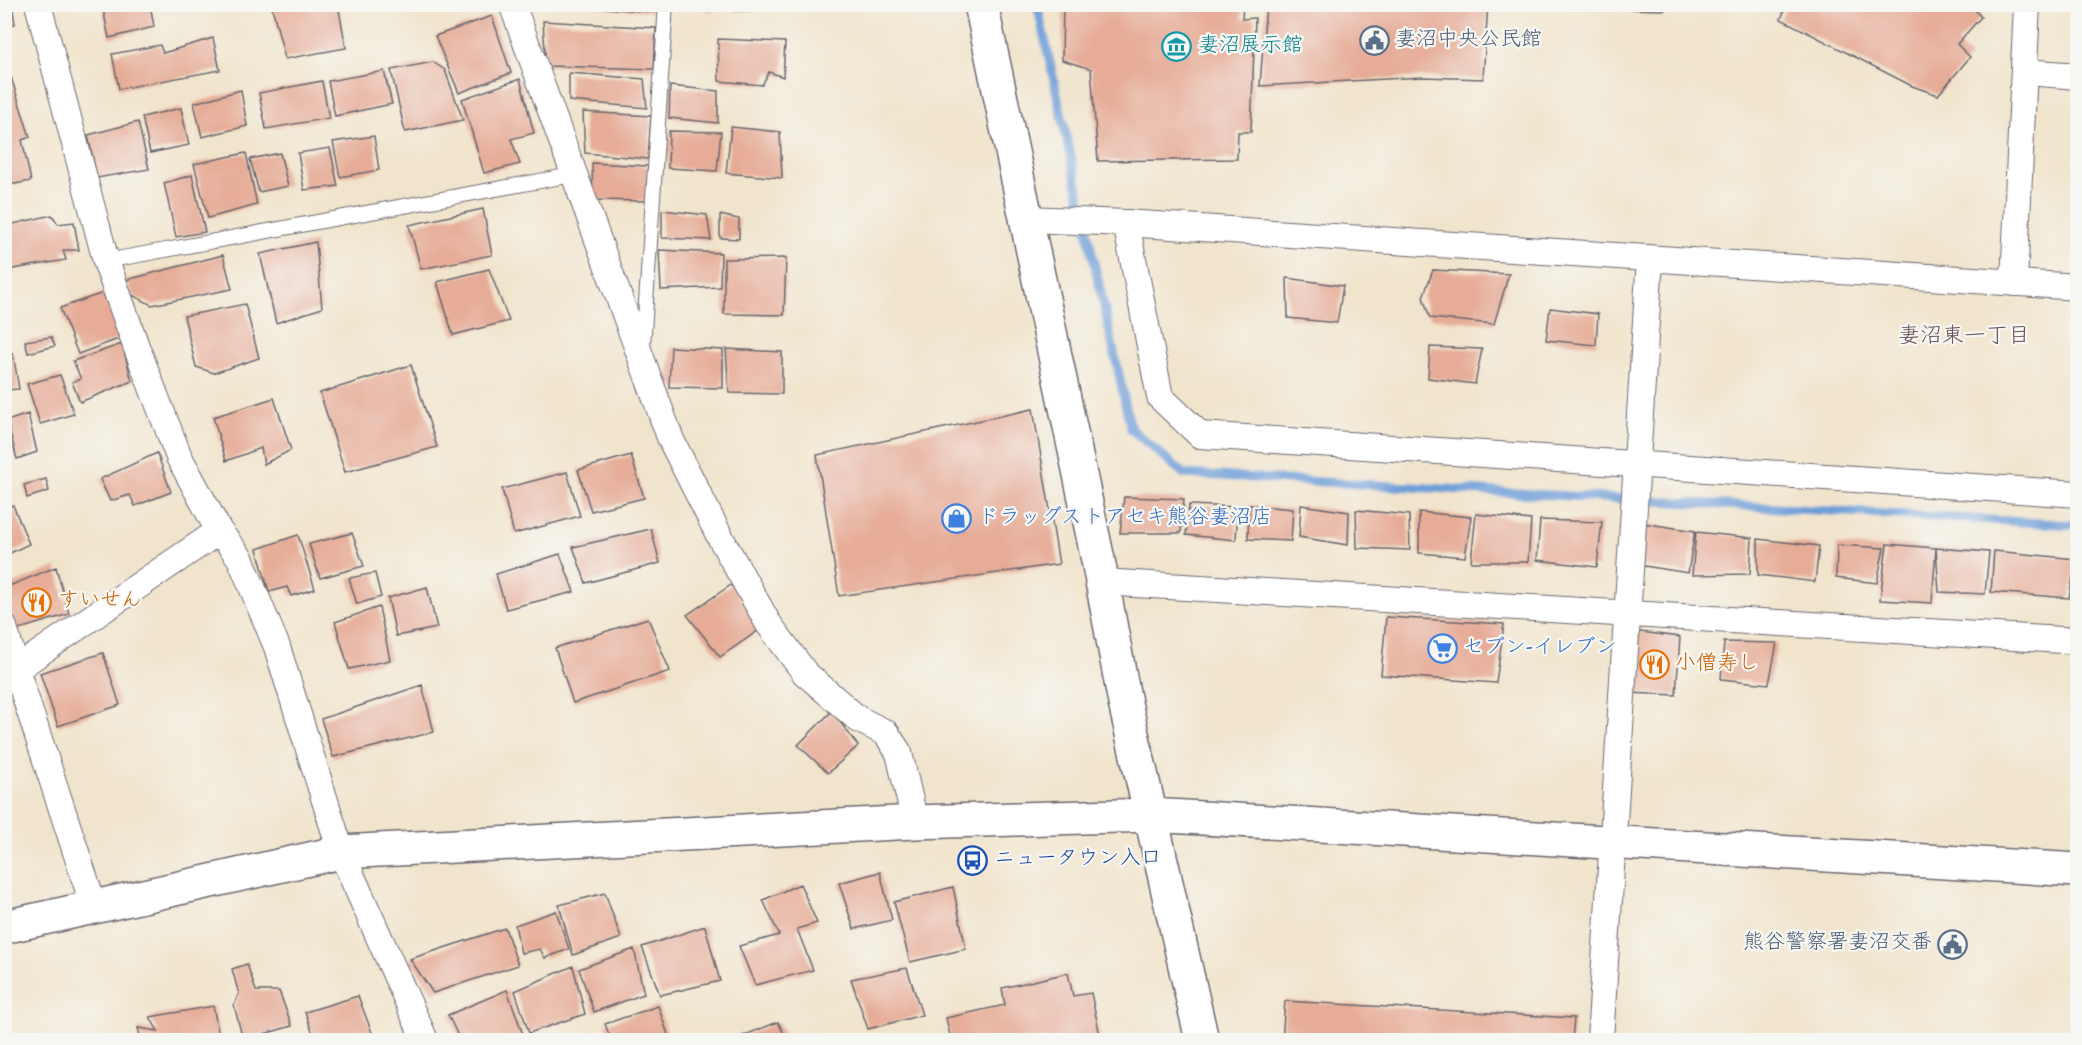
<svg xmlns="http://www.w3.org/2000/svg" width="2082" height="1045" font-family="'Gochi Hand','Klee One',sans-serif">
<style>
.lines{fill:none;stroke-linecap:round;stroke-linejoin:round}
.stream{stroke:#6e9ed8;stroke-width:9}
.building{fill:#e6ac97}
.service-casing{stroke:#6a666e;stroke-width:16}
.minor-casing{stroke:#6a666e;stroke-width:28}
.tertiary-casing{stroke:#6a666e;stroke-width:36}
.service{stroke:#fff;stroke-width:14}
.minor{stroke:#fff;stroke-width:26}
.tertiary{stroke:#fff;stroke-width:33}
.labels{text-anchor:middle;dominant-baseline:central;stroke-width:4.5;stroke-linejoin:round;paint-order:stroke}
.service-label{font-size:21px;fill:#4e5e75;stroke:#f6f6f2;text-anchor:start}
.culture-label{font-size:21px;fill:#0d838f;stroke:#f6f6f2;text-anchor:start}
.shop-label{font-size:21px;fill:#366cbe;stroke:#f6f6f2;text-anchor:start}
.food-label{font-size:21px;fill:#c56008;stroke:#f6f6f2;text-anchor:start}
.transit-label{font-size:21px;fill:#164399;stroke:#f6f6f2;text-anchor:start}
.neighbourhood-label{font-size:22px;fill:#67525b;stroke:#f6f6f2}
</style>
<rect width="100%" height="100%" fill="#f6f6f2"/>
<filter id="ink" filterUnits="userSpaceOnUse"><feTurbulence type="fractalNoise" baseFrequency=".0167" numOctaves="2"/><feDisplacementMap in="SourceGraphic" scale="12" xChannelSelector="R" yChannelSelector="G"/><feConvolveMatrix kernelMatrix="1 2 1 2 8 2 1 2 1" color-interpolation-filters="sRGB"/></filter>
<filter id="wash" filterUnits="userSpaceOnUse"><feTurbulence type="fractalNoise" baseFrequency=".008" numOctaves="4" result="noise"/><feDisplacementMap in="SourceGraphic" scale="24" xChannelSelector="R" yChannelSelector="G"/><feGaussianBlur stdDeviation="1.35" result="paint"/><feColorMatrix in="noise" values="0 0 0 0 0 0 0 0 0 0 0 0 0 0 0 0 0 1.4 0 .05"/><feComposite in="paint" operator="in"/></filter>
<g filter="url(#wash)">
<rect width="100%" height="100%" fill="#f1e4cc"/>
<g class="lines">
<path class="stream" d="M1037,4l94,425 53,45 894,51"/>
</g>
<g id="blocks">
<path class="building" d="M4,4h8l3,20 -11,2z
M130,4h20l4,23 -45,11 -6,-29z
M284,4h54l8,44 -61,11 -13,-52z
M596,4h59l-1,8 -59,-5z
M706,4h19l-2,5 -17,2z
M736,4h53v5l-53,2z
M1063,4h180l-1,15 13,-1 -4,114h-13l-1,27 -139,2 -7,-92 -29,-9z
M1266,4h222l-5,75 -60,-2 -163,9z
M1550,4h115v6l-91,-2z
M1787,4h187l-2,2 9,11 -24,27 13,13 -32,38 -26,-9 -131,-67z
M492,16l19,57 -52,20 -24,-57z
M543,21l113,7 -2,41 -108,-3z
M213,38l7,32 -101,19 -7,-35 48,-9 3,8z
M718,39l67,3 -2,35 -14,-5 -7,13 -43,-4z
M433,62l12,8 18,50 -58,12 -14,-62z
M384,71l8,33 -57,12 -7,-35z
M569,73l75,6 3,29 -78,-7z
M10,74l20,63 -8,3 9,41 -27,5v-111z
M520,79l14,54 -23,6 9,25 -36,9 -22,-74z
M322,81l7,37 -63,11 -7,-36z
M670,86l48,5v32l-49,-5z
M241,90l6,36 -45,11 -8,-34z
M181,108l8,37 -39,8 -8,-36z
M583,112l68,4 -3,43 -63,-6z
M138,122l11,47 -52,9 -9,-43z
M731,127l49,5 2,46 -56,-5z
M669,131l52,1 -4,39 -49,-3z
M374,136l5,34 -39,7 -7,-35z
M330,148l8,38 -34,4 -6,-37z
M246,153l11,52 -49,13 -14,-54z
M280,153l8,33 -29,6 -9,-33z
M592,163l56,3 -1,35 -54,-1z
M192,175l13,57 -29,5 -12,-54z
M483,209l9,46 -71,14 -12,-44z
M662,210l45,5 4,25 -49,-2z
M52,215l6,9 16,-2 5,28h-16l3,10 -59,10 -3,-44z
M720,215l19,4v20l-19,-1z
M316,242l6,66 -46,15 -16,-69z
M659,250l62,3 -1,34 -59,3z
M223,255l9,34 -80,16 -20,-10 -6,-15z
M786,258l-2,57 -60,-1v-55z
M489,269l20,52 -56,14 -16,-53z
M1433,270l76,4 -15,50 -64,-6 -7,-21z
M1287,278l56,8 -6,37 -49,-5z
M103,293l18,45 -43,16 -18,-46z
M245,304l14,54 -45,15 -18,-6 -12,-51z
M1550,308l48,6 -2,31 -50,-5z
M51,337l4,9 -27,7 -3,-12z
M122,344l10,37 -52,21 -8,-20 9,-3 -8,-18z
M671,347l52,3v38l-54,-1z
M1430,347l52,2 -7,35 -47,-6z
M726,349l56,3v42l-53,-1z
M13,353l6,36 -15,1v-34z
M411,365l26,82 -92,25 -25,-79z
M60,375l14,39 -34,10 -13,-40z
M274,398l17,52 -27,14 -3,-16 -35,13 -13,-44z
M1033,409l26,155 -220,32 -22,-141z
M28,414l9,38 -20,7 -10,-38z
M157,453l14,39 -36,14 -5,-11 -20,6 -10,-22z
M631,455l13,43 -53,13 -13,-41z
M567,472l13,44 -66,18 -12,-45z
M46,479l3,12 -22,7 -3,-13z
M1124,497l60,2 -3,34h-61z
M13,505l16,39 -25,12v-48z
M1189,505l49,2 -2,33 -50,-5z
M1249,505l44,4 -2,32 -43,-2z
M1301,505l48,7 -1,33 -49,-8z
M1356,510l53,5 1,35 -53,-2z
M1419,512l52,5 -6,40 -46,-4z
M1476,514l55,6 -3,42h-57z
M1540,520l62,2 -5,45 -60,-7z
M1635,522l60,9 -7,42 -56,-9z
M651,529l9,34 -74,20 -13,-36z
M1696,532l56,6 -2,36 -58,1z
M352,533l12,33 -44,12 -11,-34z
M298,535l17,54 -24,7 -4,-9 -18,5 -12,-43z
M1758,539l61,7 -4,36 -57,-7z
M1887,544l49,4 53,4 -4,42 -46,-2 -3,-44 -4,55 -52,-3z
M1837,545l47,3 -7,35 -41,-5z
M1994,551l82,8 -7,39 -78,-6z
M560,554l14,38 -68,17 -10,-35z
M56,567l13,47 -53,16 -12,-42z
M375,573l6,24 -24,7 -8,-26z
M731,585l31,43 -42,29 -33,-42z
M427,587l10,41 -41,8 -8,-38z
M379,607l11,53 -41,9 -14,-47z
M1386,617l118,7 -8,59 -115,-8z
M648,618l22,53 -97,32 -18,-55z
M1632,631l48,6 -4,58 -48,-2z
M1724,642l53,1 -8,41 -48,-5z
M103,653l17,52 -62,21 -18,-53z
M422,685l12,47 -101,25 -12,-38z
M832,711l26,35 -30,27 -30,-28z
M880,872l12,48 -38,9 -15,-46z
M800,884l17,39 -20,6 16,41 -58,15 -16,-39 40,-11 -16,-35z
M953,887l13,62 -56,13 -16,-60z
M605,893l16,45 -48,17 -14,-50z
M556,911l13,38 -24,9 -5,-9 -19,4 -6,-28z
M705,926l15,55 -60,14 -18,-48z
M505,928l13,37 -85,28 -23,-34z
M634,949l10,45 -50,18 -15,-43z
M247,964l9,27h23l13,35 -49,14 -9,-35 5,-11 -7,-25z
M573,966l12,48 -56,19 -14,-42z
M907,968l15,47 -54,14 -17,-50z
M1068,973l5,23 18,-3 10,47h-150l-5,-22 59,-13 -3,-17z
M507,990l18,50h-65l-12,-25z
M358,996l16,42 -9,2h-50l-10,-28z
M1285,1001l289,17 -2,22h-290z
M213,1006l7,34h-79l-3,-12 20,3 -8,-14z
M658,1006l12,34h-59l-6,-16z
M778,1022l9,18h-55z"/>
</g>
</g>
<g filter="url(#ink)">
<use href="#blocks" fill-opacity="0" stroke="#6a666e" stroke-width="1.5"/>
<g class="lines">
<defs>
<path id="service" d="M106,261l466,-86
M643,347l23,-343"/>
<path id="minor" d="M38,4l68,257 30,85 43,111 40,74 21,27 37,89 64,205 84,188
M512,4l159,436 49,97 48,86 37,50 53,46 28,14 13,20 16,69
M2024,72l54,4
M1027,219l99,4 952,64
M1126,223l34,174 40,38 878,59
M2014,283l13,-279
M1102,582l976,59
M4,627l12,42 78,238
M16,669l203,-138
M1600,1040l50,-782"/>
<path id="tertiary" d="M981,4l117,556 27,143 77,337
M4,927l337,-75 574,-30 236,-7 927,55"/>
</defs>
<use href="#service" class="service-casing"/>
<use href="#minor" class="minor-casing"/>
<use href="#tertiary" class="tertiary-casing"/>
<use href="#service" class="service"/>
<use href="#minor" class="minor"/>
<use href="#tertiary" class="tertiary"/>
</g>
</g>
<defs>
<symbol id="civic-ring" viewBox="-11 -11 22 22"><circle r="9.5" fill="#f6f6f2" stroke="#5c6f8a" stroke-width="1.5"/><path d="M-.6-6.5H3V-4.5H.6V-3L4-1V1h2V6H-6V1h2V-1L-.6-3ZM-1.2 2.5V6h2.4V2.5Z" fill="#5c6f8a"/></symbol>
<symbol id="museum-ring" viewBox="-11 -11 22 22"><circle r="9.5" fill="#f6f6f2" stroke="#0f9aa8" stroke-width="1.5"/><path d="M0-6L6-3V-2H-6V-3ZM-5-1h2V3h-2ZM-1-1h2V3h-2ZM3-1h2V3H3ZM-6 4H6V6H-6Z" fill="#0f9aa8"/></symbol>
<symbol id="shop-ring" viewBox="-11 -11 22 22"><circle r="9.5" fill="#f6f6f2" stroke="#3f7fe0" stroke-width="1.5"/><path d="M-5-2.5h2.3a2.7 3.5 0 0 1 5.4 0H5L5.5 6h-11ZM-1.5-2.5h3a1.5 2.3 0 0 0-3 0Z" fill="#3f7fe0"/></symbol>
<symbol id="restaurant-ring" viewBox="-11 -11 22 22"><circle r="9.5" fill="#f6f6f2" stroke="#e8710a" stroke-width="1.5"/><path d="M-5-6h1v4h1v-4h1v4h1v-4h1v5L-1.5 .5V6h-2V.5L-5-1ZM5-6V6H3V1.5H1.5Q1.5-4 5-6Z" fill="#e8710a"/></symbol>
<symbol id="supermarket-ring" viewBox="-11 -11 22 22"><circle r="9.5" fill="#f6f6f2" stroke="#3f7fe0" stroke-width="1.5"/><path d="M-6-5.5h2.5l.6 2H6L4.5 2H-2.5L-4.4-4H-6ZM-1.5 3.2a1.3 1.3 0 1 0 .1 0ZM3 3.2a1.3 1.3 0 1 0 .1 0Z" fill="#3f7fe0"/></symbol>
<symbol id="bus-ring" viewBox="-11 -11 22 22"><circle r="9.5" fill="#f6f6f2" stroke="#1a4fb4" stroke-width="1.5"/><path d="M-5-6H5V4H4V6H2V4H-2V6H-4V4H-5ZM-3.5-4V0h7V-4ZM-3.5 1.2v1.5H-2V1.2ZM2 1.2v1.5H3.5V1.2Z" fill="#1a4fb4"/></symbol>
</defs>
<g fill-rule="evenodd">
<use href="#civic-ring" x="1358" y="24" width="33" height="33"/>
<use href="#museum-ring" x="1160" y="30" width="33" height="33"/>
<use href="#shop-ring" x="940" y="502" width="33" height="33"/>
<use href="#restaurant-ring" x="20" y="586" width="33" height="33"/>
<use href="#supermarket-ring" x="1426" y="632" width="33" height="33"/>
<use href="#restaurant-ring" x="1638" y="648" width="33" height="33"/>
<use href="#bus-ring" x="956" y="844" width="33" height="33"/>
<use href="#civic-ring" x="1936" y="928" width="33" height="33"/>
</g>
<g class="labels">
<g class="service-label">
<text x="1395" y="41">妻沼中央公民館</text>
<text x="1932" y="944" text-anchor="end">熊谷警察署妻沼交番</text>
</g>
<g class="culture-label">
<text x="1198" y="47">妻沼展示館</text>
</g>
<g class="shop-label">
<text x="978" y="519">ドラッグストアセキ熊谷妻沼店</text>
<text x="1463" y="649">セブン-イレブン</text>
</g>
<g class="food-label">
<text x="58" y="602">すいせん</text>
<text x="1675" y="665">小僧寿し</text>
</g>
<g class="transit-label">
<text x="994" y="860">ニュータウン入口</text>
</g>
<g class="neighbourhood-label">
<text x="1964" y="338">妻沼東一丁目</text>
</g>
</g>
<rect width="2082" height="1045" fill="none" stroke="#f6f6f2" stroke-width="24"/>
</svg>
